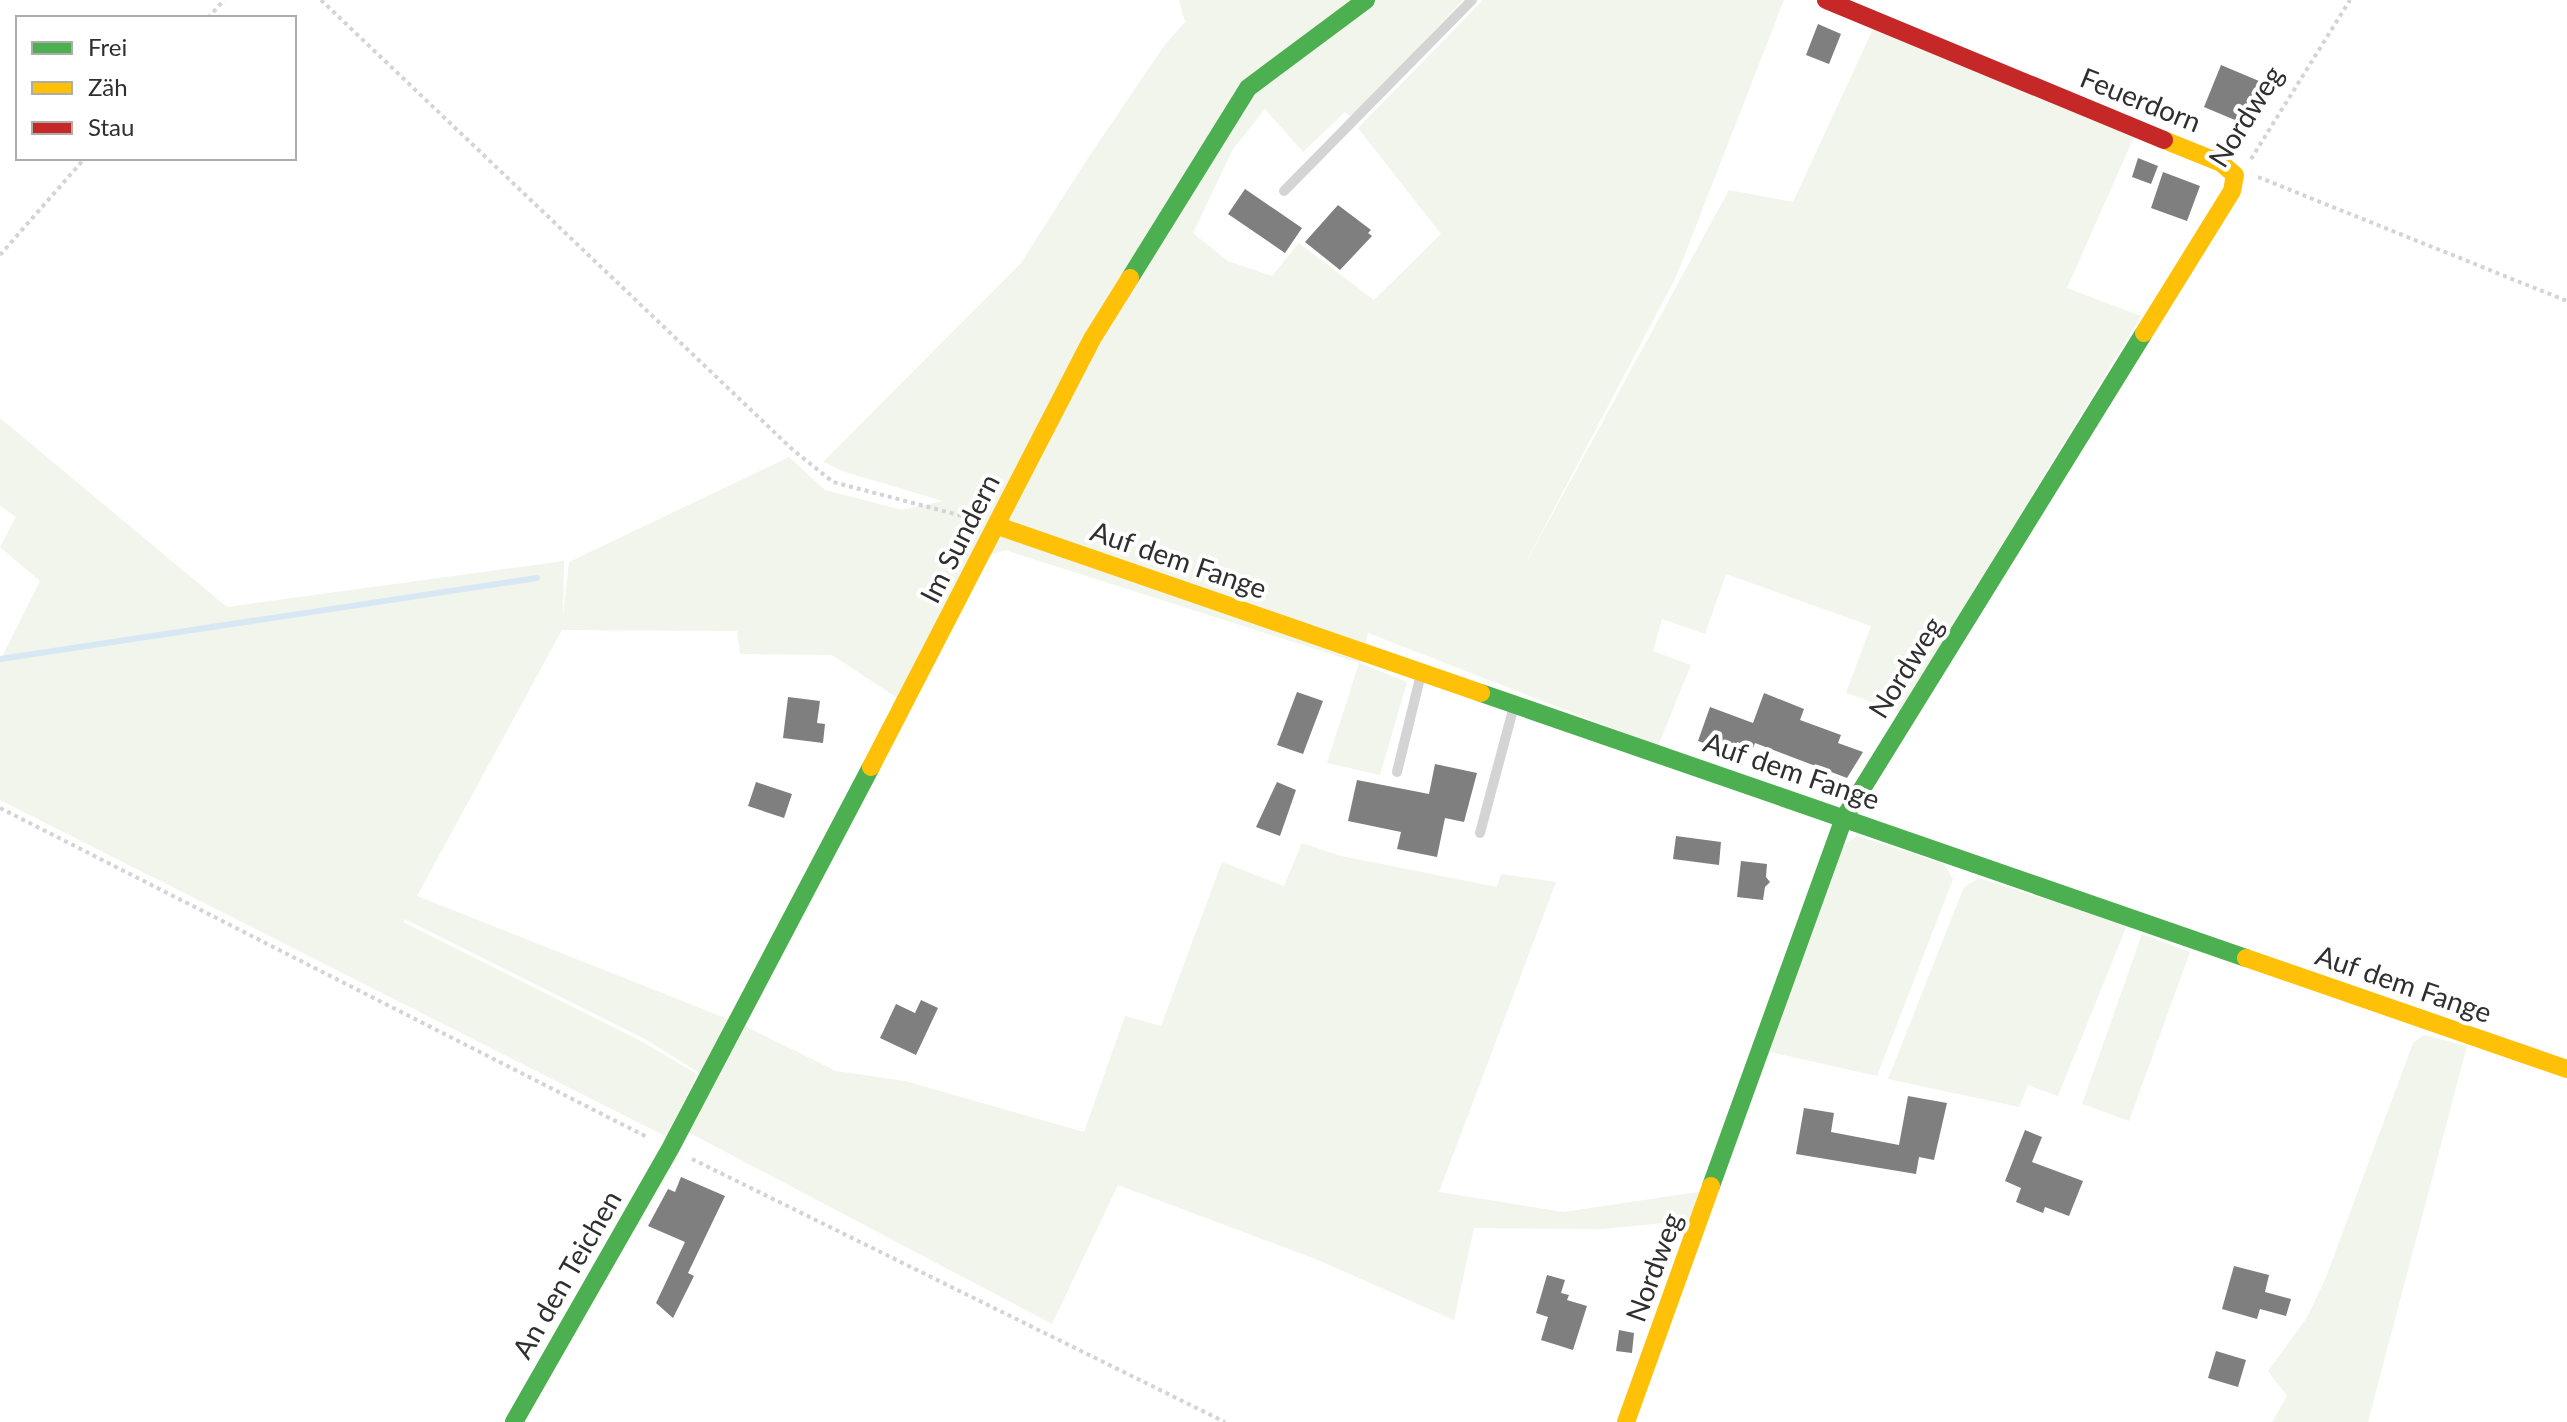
<svg xmlns="http://www.w3.org/2000/svg" width="2567" height="1422" font-family="Lato,sans-serif">
<style>
.green{fill:#f1f5eb}
.lines{fill:none;stroke-linecap:round;stroke-linejoin:round}
.stream{stroke:#d7e8f4;stroke-width:6}
.building{fill:#7f7f7f}
.path{stroke:#d4d4d4;stroke-width:4;stroke-dasharray:4 4;stroke-linecap:butt}
.lane{stroke:#d4d4d4;stroke-width:10}
.fast{stroke:#4caf50;stroke-width:18}
.slow{stroke:#ffc107;stroke-width:18}
.jam{stroke:#c62828;stroke-width:18}
.labels{text-anchor:middle;dominant-baseline:central;stroke-width:8;stroke-linejoin:round;paint-order:stroke}
.street-label{font-size:28px;fill:#2f2f2f;stroke:#fff}
</style>
<rect width="100%" height="100%" fill="#fff"/>
<path class="green" d="M1179,0h284l-111,118 -7,-6 -42,40 -38,-43 -32,40 -40,84 35,28 44,15 27,-33 75,57 67,-66 -83,-106 125,-128h301l-108,277 -159,302 212,-389 64,12 81,-175 260,110 -67,151 74,28 -241,396 -54,-19 25,-67 -145,-52 -21,60 -43,-15 -9,32 38,14 -33,81 -290,-113 -8,30 47,19 -27,93 -53,-12 32,-100 -354,-113 -38,13 -68,136 -67,-44 -92,-1 -3,-23 -175,-1 -145,266 326,129 93,46 69,10 179,51 41,-116 36,10 61,-164 62,24 18,-43 39,13 156,31 4,-13 55,8 -117,310 124,20 142,-21 -11,29 -91,9 -129,-1 -20,92 -136,-60 -200,-75 -66,139 -366,-193 26,-50 -67,-42 -240,-120 -2,3 238,119 56,33 -30,63 -667,-337v-139l40,-80 -40,-34 16,-30 -16,-11v-88l227,189 337,-46 -1,55 6,-54 220,-105 36,33 77,20 41,-9 -98,-29 -22,-10 198,-199 71,-111 72,-106 21,-24z
M1858,836l86,28 9,15 -76,197 -111,-25 78,-207z
M1979,878l148,47 -69,171 -30,-11 -9,22 -131,-28 76,-192z
M2142,934l48,18 -61,169 -47,-17z
M2424,1035l43,11 -99,376h-96l15,-26 -19,-25 38,-52 19,-39 88,-237z"/>
<g class="lines">
<path class="stream" d="M0,659l537,-81"/>
</g>
<path class="building" d="M1818,24l23,10 -12,30 -23,-9z
M2221,65l38,16 -17,42 -38,-16z
M2138,158l20,8 -7,18 -19,-7z
M2163,172l37,14 -13,35 -36,-13z
M1245,189l57,39 -17,25 -57,-39z
M1338,205l33,25 -3,3 4,3 -32,34 -35,-28z
M1297,692l26,9 -20,53 -26,-9z
M1764,693l40,16 -4,11 41,15 -3,8 25,9 -16,26 -92,-35 -2,5 -16,-6 -4,12 -35,-13 12,-34 43,16z
M788,697l32,4 -3,22 8,1 -2,19 -40,-5z
M1435,764l42,9 -13,49 -19,-4 -8,39 -40,-8 4,-17 -53,-11 9,-41 72,14z
M756,782l36,12 -8,24 -36,-12z
M1277,782l19,8 -16,46 -24,-9z
M1676,836l45,6 -2,23 -46,-6z
M1741,861l26,3 -1,13 4,5 -5,5 -2,13 -26,-3z
M921,1000l17,8 -22,47 -36,-17 16,-34 19,9z
M1908,1096l39,7 -13,57 -15,-3 -3,17 -120,-20 8,-46 30,5 -3,19 68,13z
M2025,1130l17,7 -10,25 51,19 -14,35 -24,-9 -2,6 -27,-11 5,-14 -16,-7z
M681,1177l44,19 -37,77 6,3 -21,42 -17,-15 29,-61 -37,-16 20,-37 7,3z
M2234,1266l35,9 -4,17 26,7 -5,17 -26,-7 -3,10 -35,-10z
M1547,1275l18,5 -4,13 8,2 -2,5 20,6 -14,44 -32,-10 7,-23 -12,-4z
M1619,1330l15,3 -2,20 -16,-2z
M2216,1351l30,9 -8,27 -30,-9z"/>
<g class="lines">
<path class="path" d="M321,0l472,450 40,32 141,37
M208,18l16,-18
M2251,159l99,-159
M2258,177l309,124
M0,255l85,-97
M0,808l649,330
M692,1159l533,263"/>
<path class="lane" d="M1284,191l188,-191
M1397,772l24,-98
M1480,833l34,-127"/>
<path class="fast" d="M1130,278l118,-190 118,-88
M1481,693l765,265
M1711,1186l133,-368 300,-485
M514,1422l156,-273 201,-382"/>
<path class="slow" d="M2144,333l88,-142 3,-16 -14,-12 -57,-23
M998,526l483,167
M871,767l221,-428 38,-61
M2246,958l321,111
M1626,1422l85,-236"/>
<path class="jam" d="M1826,0l338,140"/>
</g>
<g class="labels">
<g class="street-label">
<text transform="translate(2141 99) rotate(22)">Feuerdorn</text>
<text transform="translate(2245 116) rotate(-58)">Nordweg</text>
<text transform="translate(959 538) rotate(-63)">Im Sundern</text>
<text transform="translate(1179 559) rotate(19)">Auf dem Fange</text>
<text transform="translate(1905 667) rotate(-58)">Nordweg</text>
<text transform="translate(1792 770) rotate(19)">Auf dem Fange</text>
<text transform="translate(2404 983) rotate(19)">Auf dem Fange</text>
<text transform="translate(1653 1267) rotate(-70)">Nordweg</text>
<text transform="translate(566 1274) rotate(-60)">An den Teichen</text>
</g>
</g>
<rect x="16" y="16" width="280" height="144" fill="#ffffff" stroke="#acacac" stroke-width="2"/>
<rect x="32" y="42" width="40" height="12" fill="#4caf50" stroke="#acacac" stroke-width="2"/>
<text x="88" y="56" font-size="24" fill="#2f2f2f">Frei</text>
<rect x="32" y="82" width="40" height="12" fill="#ffc107" stroke="#acacac" stroke-width="2"/>
<text x="88" y="96" font-size="24" fill="#2f2f2f">Zäh</text>
<rect x="32" y="122" width="40" height="12" fill="#c62828" stroke="#acacac" stroke-width="2"/>
<text x="88" y="136" font-size="24" fill="#2f2f2f">Stau</text>
</svg>
